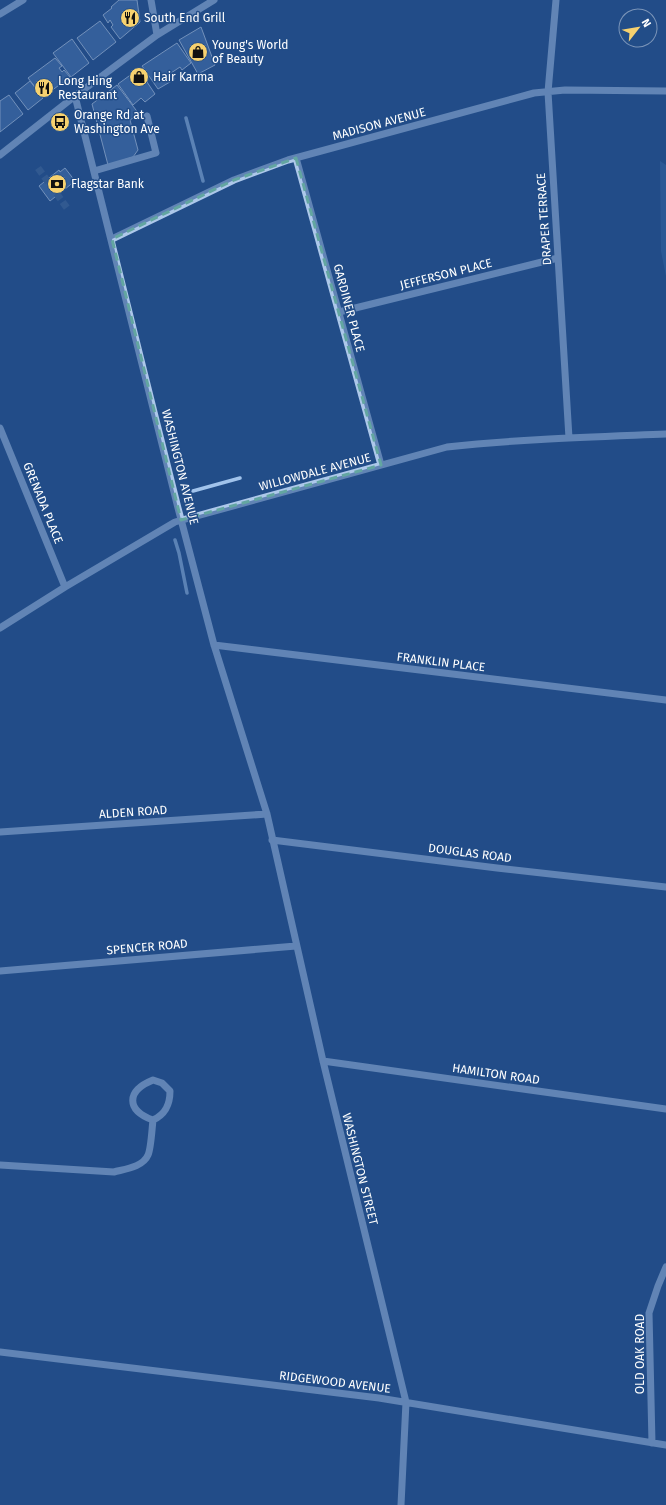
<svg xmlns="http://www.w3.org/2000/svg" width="666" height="1505" font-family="'Fira Sans',sans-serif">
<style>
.green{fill:#3667a5}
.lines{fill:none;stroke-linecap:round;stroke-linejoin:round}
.stream{stroke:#a1c3eb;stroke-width:3.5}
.building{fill:#4b77b1;stroke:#d2e2f7}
.minor-tunnel{stroke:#43689a;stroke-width:7;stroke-dasharray:7 3.5;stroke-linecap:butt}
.minor{stroke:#adc8ea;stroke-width:7}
.marked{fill:none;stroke:#63a6a1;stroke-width:3;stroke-dasharray:8 5;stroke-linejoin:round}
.labels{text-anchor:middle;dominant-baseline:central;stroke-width:3;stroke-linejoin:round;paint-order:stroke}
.poi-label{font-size:12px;fill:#fff;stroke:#224d88;text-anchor:start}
.street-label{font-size:12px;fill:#fff;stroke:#224d88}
</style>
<rect width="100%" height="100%" fill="#224d88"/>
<path class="green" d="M660,161l6,4v111l-5,-25z"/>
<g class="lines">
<path class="stream" d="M186,118l17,63
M193,491l47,-13
M175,540l4,13 8,40"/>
</g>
<path class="building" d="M119,0h18l3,22 -20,17 -9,-12 2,-2 -3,-5 -2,3 -5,-8 9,-7 -1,-1z
M100,21l16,21 -23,18 -16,-22z
M201,27l14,38 -17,9 -19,-34z
M72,39l17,24 -18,14 -18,-24z
M177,43l14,20 -9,7 -2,-3 -9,6 4,6 -17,10 -16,-23z
M55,58l7,8 -3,2 3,4 2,-2 6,7 -27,20 -15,-19z
M140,68l8,11 -1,3 8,12 -10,8 -4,-4 -8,7 -15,-21z
M30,81l13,17 -15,12 -13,-17z
M117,85l22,29 -9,6 8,30 -5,7 -25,8 -16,-61z
M9,95l14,19 -23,18v-31z
M65,168l10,13 -25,20 -11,-15 20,-16 1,2z"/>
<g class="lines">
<path class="minor-tunnel" d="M38,168l29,40"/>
<path class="minor" d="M151,0l6,35
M556,0l-8,92 21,346
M0,14l23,-14
M75,96l103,412 36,137 53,169 56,247 83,341 -5,103
M0,155l75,-59 82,-61 57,-35
M296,158l85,307
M94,171l62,-18 -9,-37
M112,239l122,-59 54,-20 246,-67 31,-3 101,1
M339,312l219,-54
M0,428l65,159
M0,628l65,-41 110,-65 272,-75c73,-8 146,-10 219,-13
M214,645l452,55
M0,832l267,-18
M272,840l225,28 169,19
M0,971l296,-25
M323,1061l343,48
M153,1080l9,3 8,8c0,13 -4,23 -17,29 -27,-10 -27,-29 0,-40z
M0,1165l114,7c11,-3 29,-5 34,-17 3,-6 4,-27 5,-35
M0,1352l379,46 287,47
M652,1443l-3,-130 9,-27 8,-19"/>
</g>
<path d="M0 0H666V1505H0ZM296,158l85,307 -200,55 -69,-281 122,-59z" fill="#224d88" fill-opacity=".55" fill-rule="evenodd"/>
<path class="marked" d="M296,158l85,307 -200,55 -69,-281 122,-59z"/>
<defs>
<symbol id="restaurant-disc" viewBox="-11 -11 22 22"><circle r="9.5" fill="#f6d16f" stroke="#224d88"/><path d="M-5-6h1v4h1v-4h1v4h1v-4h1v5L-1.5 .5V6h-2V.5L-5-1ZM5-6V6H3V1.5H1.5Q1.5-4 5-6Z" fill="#111"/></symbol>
<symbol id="shop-disc" viewBox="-11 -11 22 22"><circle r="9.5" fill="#f6d16f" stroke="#224d88"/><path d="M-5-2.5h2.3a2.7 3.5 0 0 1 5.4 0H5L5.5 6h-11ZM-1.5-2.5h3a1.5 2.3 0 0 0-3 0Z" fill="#111"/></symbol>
<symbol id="bus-disc" viewBox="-11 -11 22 22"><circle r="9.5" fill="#f6d16f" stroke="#224d88"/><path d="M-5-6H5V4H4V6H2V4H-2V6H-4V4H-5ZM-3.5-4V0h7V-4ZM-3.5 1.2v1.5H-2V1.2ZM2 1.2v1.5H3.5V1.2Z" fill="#111"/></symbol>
<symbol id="bank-disc" viewBox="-11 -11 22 22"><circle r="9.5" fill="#f6d16f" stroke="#224d88"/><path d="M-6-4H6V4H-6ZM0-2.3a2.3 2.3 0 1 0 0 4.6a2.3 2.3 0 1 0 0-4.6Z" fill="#111"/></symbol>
</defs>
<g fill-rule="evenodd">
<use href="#restaurant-disc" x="119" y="7" width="22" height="22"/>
<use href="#shop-disc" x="187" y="41" width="22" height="22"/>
<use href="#shop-disc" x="128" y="66" width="22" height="22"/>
<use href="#restaurant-disc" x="33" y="77" width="22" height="22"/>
<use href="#bus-disc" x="49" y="111" width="22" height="22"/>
<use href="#bank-disc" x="46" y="173" width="22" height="22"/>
</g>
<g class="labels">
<g class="poi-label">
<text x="144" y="18">South End Grill</text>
<text x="212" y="45">Young's World<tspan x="212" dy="14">of Beauty</tspan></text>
<text x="153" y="77">Hair Karma</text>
<text x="58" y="81">Long Hing<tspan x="58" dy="14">Restaurant</tspan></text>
<text x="74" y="115">Orange Rd at<tspan x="74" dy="14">Washington Ave</tspan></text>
<text x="71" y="184">Flagstar Bank</text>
</g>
<g class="street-label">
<text transform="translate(379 124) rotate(-15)">MADISON AVENUE</text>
<text transform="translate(544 219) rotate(-94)">DRAPER TERRACE</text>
<text transform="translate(446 274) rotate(-14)">JEFFERSON PLACE</text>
<text transform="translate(349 308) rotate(75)">GARDINER PLACE</text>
<text transform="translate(180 467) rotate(76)">WASHINGTON AVENUE</text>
<text transform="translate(315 472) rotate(-15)">WILLOWDALE AVENUE</text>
<text transform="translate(43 503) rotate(68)">GRENADA PLACE</text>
<text transform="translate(441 662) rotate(7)">FRANKLIN PLACE</text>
<text transform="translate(133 812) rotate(-4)">ALDEN ROAD</text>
<text transform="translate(470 853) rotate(7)">DOUGLAS ROAD</text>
<text transform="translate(147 947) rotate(-5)">SPENCER ROAD</text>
<text transform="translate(496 1074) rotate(8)">HAMILTON ROAD</text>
<text transform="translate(360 1169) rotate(76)">WASHINGTON STREET</text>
<text transform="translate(640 1354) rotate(-90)">OLD OAK ROAD</text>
<text transform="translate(335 1382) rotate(7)">RIDGEWOOD AVENUE</text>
</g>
</g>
<g transform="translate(638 28) rotate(59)"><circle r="19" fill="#224d88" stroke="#7a94b8"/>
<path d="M0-3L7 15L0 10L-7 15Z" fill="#f6d16f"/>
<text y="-6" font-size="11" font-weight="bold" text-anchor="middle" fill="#ffffff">N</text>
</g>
</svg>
